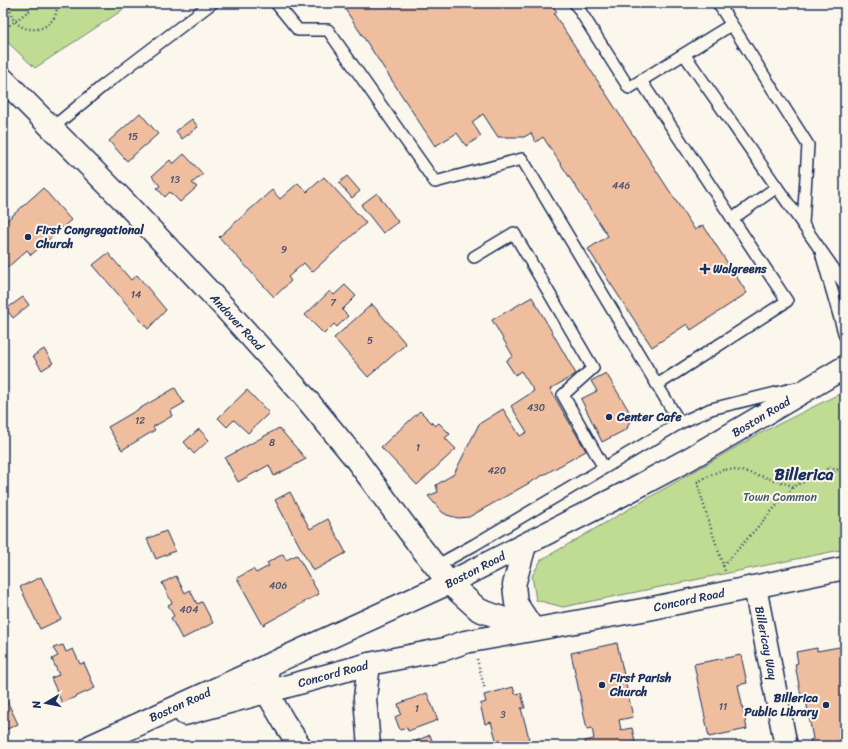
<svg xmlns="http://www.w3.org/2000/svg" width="848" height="749" font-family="Sriracha,sans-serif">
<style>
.green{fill:#c0dc93;stroke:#6e8678}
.building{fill:#efbe9f;stroke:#1b2f5e}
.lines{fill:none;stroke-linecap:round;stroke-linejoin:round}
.service-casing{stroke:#1b2f5e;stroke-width:14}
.minor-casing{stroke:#1b2f5e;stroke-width:25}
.secondary-casing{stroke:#1b2f5e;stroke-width:25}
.primary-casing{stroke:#1b2f5e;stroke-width:25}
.path{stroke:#1b2f5e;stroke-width:2.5;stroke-dasharray:1 3;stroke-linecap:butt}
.service{stroke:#fbf7ec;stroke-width:11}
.minor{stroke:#fbf7ec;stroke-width:22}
.secondary{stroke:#fbf7ec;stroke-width:22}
.primary{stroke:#fbf7ec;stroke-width:22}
.poi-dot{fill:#1b2f5e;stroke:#fbf7ec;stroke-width:1.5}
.labels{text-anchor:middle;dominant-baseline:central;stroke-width:4;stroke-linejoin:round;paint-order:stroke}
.number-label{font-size:10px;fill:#50536e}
.poi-label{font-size:12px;font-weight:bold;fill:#1b2f5e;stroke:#fbf7ec;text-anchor:start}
.street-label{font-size:12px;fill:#1b2f5e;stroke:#fbf7ec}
.park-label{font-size:12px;fill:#445a6b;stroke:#fbf7ec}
.district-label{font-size:16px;font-weight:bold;fill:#1b2f5e;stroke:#fbf7ec}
</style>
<rect width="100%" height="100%" fill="#fbf7ec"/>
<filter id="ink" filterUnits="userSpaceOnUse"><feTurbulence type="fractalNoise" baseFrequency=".025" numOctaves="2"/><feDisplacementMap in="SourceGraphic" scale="8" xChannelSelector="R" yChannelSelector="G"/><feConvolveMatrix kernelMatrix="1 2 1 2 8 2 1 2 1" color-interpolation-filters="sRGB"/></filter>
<g filter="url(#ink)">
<path class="green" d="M3,3h130l-98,65 -32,-30z
M845,391v158l-282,58 -27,-7 -4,-24 9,-16 216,-125z"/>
<path class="building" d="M341,3h210l6,9 -3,2 141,216 8,-5 44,68 -56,37 -4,-6 -35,23 -64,-98 20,-13 -65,-99 -7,5 -5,-9 -7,4h-26l-15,-23 -11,8 9,14 -15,10 -9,-13 -22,13z
M140,113l18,21 -31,27 -18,-20z
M192,119l6,8 -16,12 -6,-8z
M184,154l19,20 -11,9 5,4 -17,15 -10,-10 -5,5 -8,-9 3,-2 -8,-10 18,-16 3,4z
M347,176l13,15 -8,7 -13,-15z
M324,177l42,46 -54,49 -8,-9 -16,14 3,4 -17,16 -55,-60 53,-47 8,9 18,-16 9,9z
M43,188l28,32 -40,35 -4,-5 -20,18 -4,-4v-40z
M377,193l21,29 -15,11 -22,-28z
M108,253l23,27 6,-5 29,35 -18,19 -55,-64z
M345,285l11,11 -14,14 6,6 -11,11 -3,-3 -10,10 -19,-19 25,-24 4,4z
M23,297l6,8 -16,13 -7,-9z
M532,297l44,77 -26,15 36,62 -117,66 -11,1 -11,-3 -5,-3 -14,-16 10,-4 -2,-7 18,-11 25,-50 24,-15 17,27 7,-4 -16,-26 23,-15 -13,-20 -6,4 -9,-14 7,-5 -21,-36z
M372,304l34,40 -38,33 -34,-39z
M44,349l9,14 -11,7 -9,-14z
M606,373l23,38 1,9 -3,9 -25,13 -21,-43 16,-8 -6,-10z
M175,388l9,15 -14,8 2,5 -19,11 2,3 -33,20 -14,-23z
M247,390l22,23 -21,20 -14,-13 -7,7 -9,-9z
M420,411l15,15 4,-3 11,11 -5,4 11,11 -39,36 -36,-38z
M279,428l27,31 -32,17 -5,-11 -31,17 -13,-24z
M199,429l10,11 -15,14 -10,-12z
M290,492l20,37 18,-10 18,34 -33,18 -38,-71z
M166,531l9,20 -19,8 -9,-20z
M283,554l3,6 11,-5 22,39 -56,31 -26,-47 16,-9 3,4 13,-7 -2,-3z
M176,576l9,17 5,-3 7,14 5,-2 11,21 -31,16 -11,-21 3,-2 -6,-11 4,-2 -10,-20z
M41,577l20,42 -21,10 -20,-42z
M617,643l16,74 -14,3 2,10 11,-2 4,18h-50l-1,-5 9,-2 -2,-11 -5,1 -16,-76z
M63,645l3,7 7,-3 7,15 4,-1 11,25 -33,15 -11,-25 8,-3 -7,-16 6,-3 -5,-8z
M845,646v100h-34l-1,-6 3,-1 -8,-44 -4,1 -6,-32 3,-1 -2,-11 21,-4v3z
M741,655l6,28 -9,2 9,44 -38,8 -15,-73z
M513,687l2,7 6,-1 4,15h-4l8,30 -9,8h-22l-7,-24 -6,2 -5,-20 6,-2 -2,-7z
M427,693l11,27 -30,11 -1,-3 -7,2 -5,-13 6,-3 -3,-10z
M6,699l12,25 -15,7v-30z
M430,735l4,11h-16l-2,-5z"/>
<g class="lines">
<defs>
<path id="service" d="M276,3l22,27h30l107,152 87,-23 158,264
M575,3l54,85 55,-34 161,231
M718,3l90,142 -5,79
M684,54l47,-29
M641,81l146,220 -130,84
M52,128l52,-43 108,-82
M732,219l45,-32
M822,256l23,80
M474,257l40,-24 79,135 -30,27 41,73
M436,566l38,-21 206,-122 31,-14 85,-21"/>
<path id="minor" d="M755,587l31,159"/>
<path id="secondary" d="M3,79l117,118 103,109 81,90 51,62 64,87 30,38 30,27 54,19
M369,664l-4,34 4,48
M268,665l-2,26 18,31 16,24"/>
<path id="primary" d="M525,545l-11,40 2,18 17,26
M185,714l184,-50 76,-15 20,-7 183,-33 197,-41
M91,746l358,-163 171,-87 69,-37 156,-92"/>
</defs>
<use href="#service" class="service-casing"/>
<use href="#minor" class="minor-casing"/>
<use href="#secondary" class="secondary-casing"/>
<use href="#primary" class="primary-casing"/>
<path class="path" d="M10,3c-3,35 49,35 47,0
M3,30l27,-20
M825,473l3,-6 8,3
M697,482c9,-4 18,-10 26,-12 16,-3 55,12 71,16
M697,482l10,34 18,55
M723,566l71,-80 31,-13 6,3 5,-6 9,-3
M477,659l8,31"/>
<use href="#service" class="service"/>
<use href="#minor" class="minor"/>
<use href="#secondary" class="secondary"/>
<use href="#primary" class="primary"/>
</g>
</g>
<g class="poi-dot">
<circle cx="28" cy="237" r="4"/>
<path d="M703 263h4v4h4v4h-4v4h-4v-4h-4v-4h4z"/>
<circle cx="609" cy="417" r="4"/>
<circle cx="602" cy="685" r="4"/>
<circle cx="826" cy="705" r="4"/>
</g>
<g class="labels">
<g class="number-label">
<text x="133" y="137">15</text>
<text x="175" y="180">13</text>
<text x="621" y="186">446</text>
<text x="284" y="250">9</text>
<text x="136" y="295">14</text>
<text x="333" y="303">7</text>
<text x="370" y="341">5</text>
<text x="536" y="408">430</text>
<text x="140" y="421">12</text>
<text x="272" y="443">8</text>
<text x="418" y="448">1</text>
<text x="497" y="471">420</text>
<text x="278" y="586">406</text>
<text x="189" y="610">404</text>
<text x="723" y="707">11</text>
<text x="417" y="709">1</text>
<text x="503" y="715">3</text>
</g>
<g class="poi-label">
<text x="36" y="230">First Congregational<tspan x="36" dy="14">Church</tspan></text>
<text x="713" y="269">Walgreens</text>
<text x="617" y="417">Center Cafe</text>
<text x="610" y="678">First Parish<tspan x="610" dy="14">Church</tspan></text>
<text x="818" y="698" text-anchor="end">Billerica<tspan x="818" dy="14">Public Library</tspan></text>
</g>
<g class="street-label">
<text transform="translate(237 322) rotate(47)">Andover Road</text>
<text transform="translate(761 417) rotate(-31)">Boston Road</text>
<text transform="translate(475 570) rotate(-27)">Boston Road</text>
<text transform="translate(689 600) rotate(-12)">Concord Road</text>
<text transform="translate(766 643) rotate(79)">Billericay Way</text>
<text transform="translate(333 674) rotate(-15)">Concord Road</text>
<text transform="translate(180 705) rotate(-24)">Boston Road</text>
</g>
<g class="park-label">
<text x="780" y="497">Town Common</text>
</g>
<g class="district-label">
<text x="804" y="474">Billerica</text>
</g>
</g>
<rect width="848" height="749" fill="none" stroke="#fbf7ec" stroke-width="16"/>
<rect x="8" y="8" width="832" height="733" fill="none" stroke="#1b2f5e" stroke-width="1.5" filter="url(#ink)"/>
<g transform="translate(46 703) rotate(260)" stroke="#fbf7ec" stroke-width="3" paint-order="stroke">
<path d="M0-3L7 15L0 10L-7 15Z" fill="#1b2f5e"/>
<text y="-6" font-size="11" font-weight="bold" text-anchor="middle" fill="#1b2f5e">N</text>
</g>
</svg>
